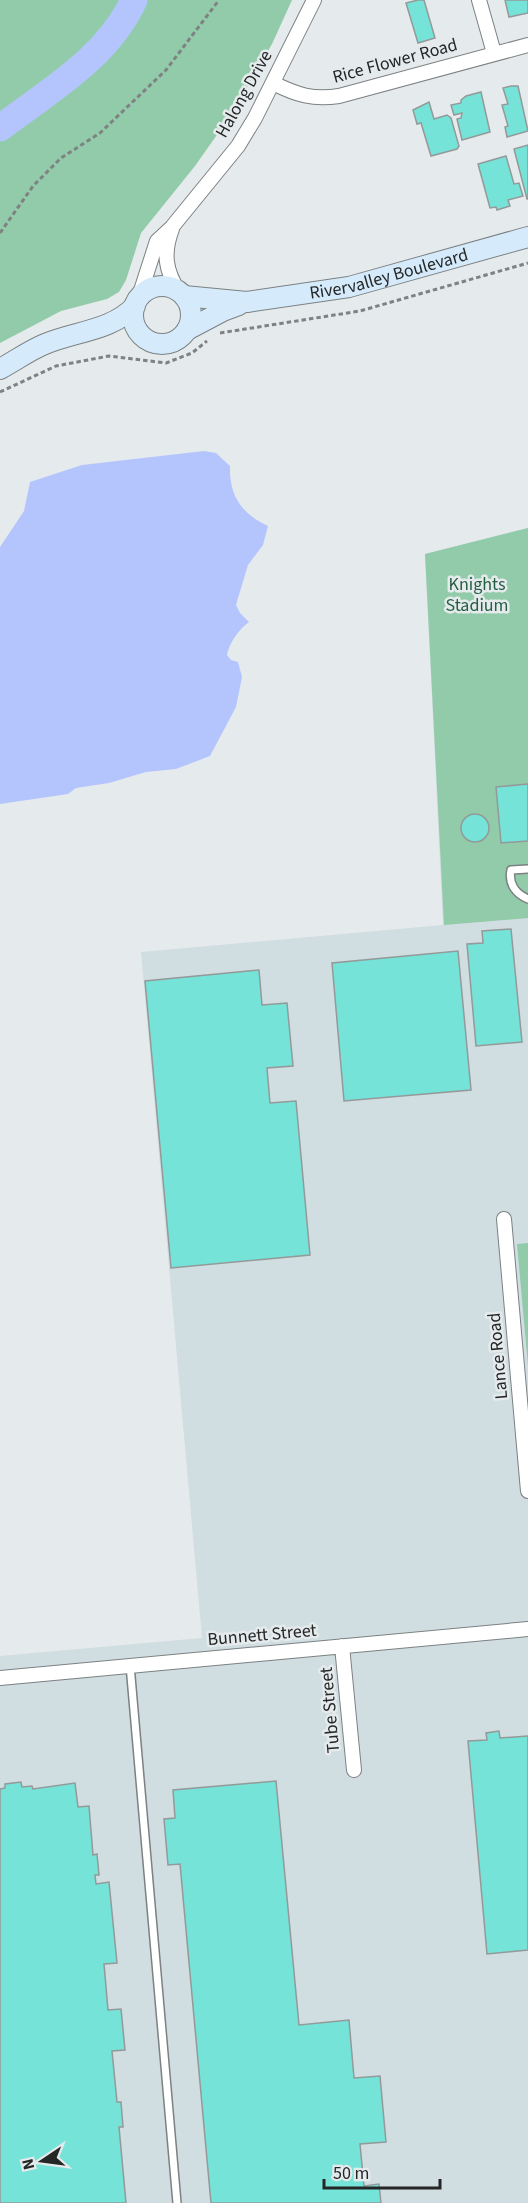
<svg xmlns="http://www.w3.org/2000/svg" width="528" height="2203" font-family="'Source Sans 3',sans-serif">
<style>
.built{fill:#d0dde1}
.green{fill:#92cba9}
.water{fill:#b4c5fe}
.lines{fill:none;stroke-linecap:round;stroke-linejoin:round}
.river{stroke:#b4c5fe;stroke-width:27}
.building{fill:#75e3d8;stroke:#949999;stroke-width:1.5}
.lane-casing{stroke:#7c8182;stroke-width:10}
.street-casing{stroke:#7c8182;stroke-width:16}
.secondary-casing{stroke:#7c8182;stroke-width:22}
.path{stroke:#7f8283;stroke-width:3;stroke-dasharray:4.5 3;stroke-linecap:butt}
.lane{stroke:#fff;stroke-width:7}
.street{stroke:#fff;stroke-width:14}
.secondary{stroke:#d5eafa;stroke-width:20}
.labels{text-anchor:middle;dominant-baseline:central;stroke-width:5;stroke-linejoin:round;paint-order:stroke}
.street-label{font-size:18px;fill:#252727;stroke:#e5eaec}
.park-label{font-size:18px;fill:#245f41;stroke:#e5eaec}
</style>
<rect width="100%" height="100%" fill="#e5eaec"/>
<path class="built" d="M528,528v1675h-528v-547l202,-18 -61,-686 302,-27 -18,-371z"/>
<path class="green" d="M0,0h292l-20,44 -39,68 -38,54 -54,67 -15,47 -7,12 -12,7 -46,12 -61,32z
M528,528v390l-84,7 -19,-371z
M528,1243v123l-11,-122z"/>
<path class="water" d="M204,451l12,2 14,13c-1,30 12,48 38,60l-5,19 -15,20 -10,33 -2,7 4,8 9,9c-9,6 -20,21 -22,33l4,5 7,2 4,15 -6,30 -26,49 -34,13 -30,3 -37,11 -33,5 -8,6 -68,10v-257l24,-36 6,-29 52,-17z"/>
<g class="lines">
<path class="river" d="M0,128c50,-38 107,-70 134,-128"/>
</g>
<path class="building" d="M418,0h6l11,38 -17,5 -12,-40z
M505,0h23v13l-19,4z
M511,86h7l10,45 -21,6 -2,-10 3,-1 -6,-21 6,-1 -5,-16z
M481,92l9,40 -28,8 -5,-21 4,-1 1,-5 -8,2 -3,-10 10,-2v-3l5,-4z
M429,102l5,17 13,-4 4,3 8,28 -2,3 -26,7 -10,-33 -4,1 -4,-14z
M528,145v54h-1l-13,-50z
M506,156l8,28 5,-1 4,13 -15,4 2,6 -13,4 -1,-3 -6,1 -12,-44z
M528,784v57l-27,2 -5,-56z
M461 828a14 14 0 1 1 28 0a14 14 0 1 1-28 0Z
M511,929l11,113 -46,4 -9,-102 16,-1 -1,-12z
M458,951l13,139 -127,11 -12,-138z
M259,970l3,35 25,-2 6,63 -26,2 3,35 26,-2 14,154 -139,13 -26,-287z
M499,1731l1,7 28,-2v214l-41,4 -19,-213 19,-1 -1,-7z
M276,1781l23,244 50,-5 5,58 26,-2 6,66 -26,2 4,42 15,-2 2,19h-170l-31,-339 -12,1 -4,-46 11,-1 -2,-28z
M21,1782l1,5 10,-1 1,3 42,-6 3,24 11,-1 4,49 4,-1 2,21h-4l1,9 13,-2 8,81 -13,1 4,46 13,-1 4,41 -13,1 5,51h4l2,25h-4l7,76h-126v-414l5,-1v-4z"/>
<g class="lines">
<defs>
<path id="lane" d="M528,869l-17,1c-3,14 5,24 17,29
M130,1665l47,538"/>
<path id="street" d="M479,0l15,53
M273,83c24,12 40,17 66,13l189,-51
M172,229c-9,24 -7,41 7,63
M138,300l19,-59 15,-14 66,-81 17,-28 59,-118
M504,1219l24,272
M342,1646l12,124
M0,1678l528,-49"/>
<g id="secondary">
<circle cx="162" cy="315" r="29"/>
<path id="s1" d="M184,296l63,6 102,-15 179,-50"/>
<path d="M187,330l36,-19 16,-6"/>
<path d="M0,369c15,-8 30,-19 45,-25 31,-13 66,-13 90,-38"/>
</g>
</defs>
<use href="#lane" class="lane-casing"/>
<use href="#street" class="street-casing"/>
<use href="#secondary" class="secondary-casing"/>
<path class="path" d="M0,233l33,-47 28,-28 39,-25 66,-63 53,-70
M220,333l140,-22 168,-48
M0,392l56,-26 53,-10 57,7 26,-10 15,-12"/>
<use href="#lane" class="lane"/>
<use href="#street" class="street"/>
<use href="#secondary" class="secondary"/>
</g>
<g class="labels">
<g class="street-label">
<text transform="translate(395 61) rotate(-15)">Rice Flower Road</text>
<text transform="translate(244 94) rotate(-61)">Halong Drive</text>
<text stroke="none"><textPath href="#s1" startOffset="208">Rivervalley Boulevard</textPath></text>
<text transform="translate(498 1356) rotate(-95)">Lance Road</text>
<text transform="translate(262 1635) rotate(-5)">Bunnett Street</text>
<text transform="translate(330 1710) rotate(-95)">Tube Street</text>
</g>
<g class="park-label">
<text x="477" y="584">Knights<tspan x="477" dy="21">Stadium</tspan></text>
</g>
</g>
<g transform="translate(42 2161) rotate(257)" stroke="#e5eaec" stroke-width="4.5" paint-order="stroke">
<path d="M0-4.5L10 22L0 15L-10 22Z" fill="#252727"/>
<text y="-9" font-size="16" font-weight="bold" text-anchor="middle" fill="#252727">N</text>
</g>
<path d="M324 2179v9h116v-9" fill="none" stroke="#252727" stroke-width="3"/>
<text x="333" y="2179" font-size="18" fill="#252727" stroke="#e5eaec" stroke-width="4.5" paint-order="stroke">50 m</text>
</svg>
